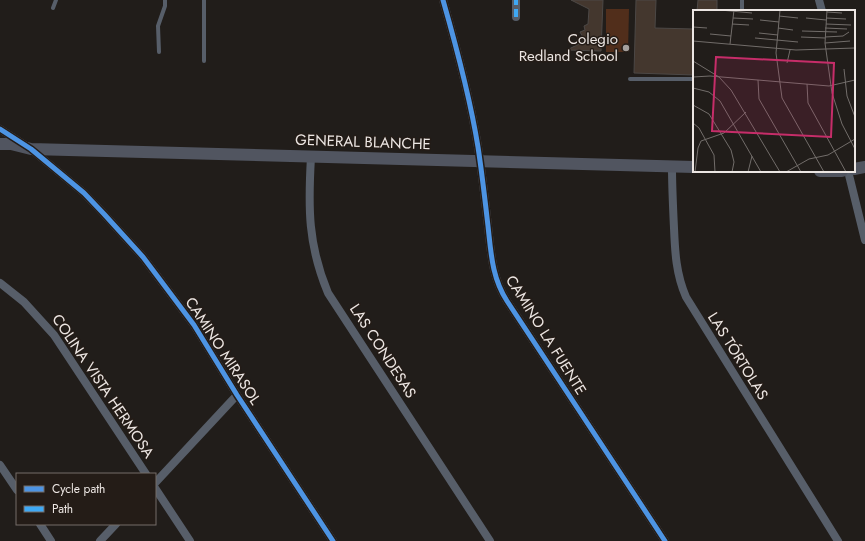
<svg xmlns="http://www.w3.org/2000/svg" width="865" height="541" font-family="Jost,sans-serif">
<style>
.green{fill:#512e1b}
.building{fill:#44372e;stroke:#4c4846}
.lines{fill:none;stroke-linecap:round;stroke-linejoin:round}
.lane{stroke:#575e69;stroke-width:4}
.street{stroke:#575e69;stroke-width:8}
.secondary{stroke:#515560;stroke-width:12}
.quiet{stroke:#3fa9f5;stroke-width:4;stroke-dasharray:8 4;stroke-linecap:butt}
.cycleway-casing{stroke:#241c17;stroke-width:8}
.cycleway{stroke:#4d94e3;stroke-width:5}
.poi-dot{fill:#a5a09d;stroke:#241c17;stroke-width:1.5}
.labels{text-anchor:middle;dominant-baseline:central;stroke-width:3;stroke-linejoin:round;paint-order:stroke}
.poi-label{font-size:15px;fill:#ece6e3;stroke:#241c17;text-anchor:end}
.street-label{font-size:15px;fill:#ece6e3;stroke:#241c17}
.inset-road{fill:none;stroke:#726d6a;stroke-width:1}
.view{fill:#c62d69;fill-opacity:0.15;stroke:#c62d69;stroke-width:2}
.inset-edge{fill:none;stroke:#ece6e3;stroke-width:2}
</style>
<rect width="100%" height="100%" fill="#211d1a"/>
<path class="green" d="M606,9h23l-1,43h-22z"/>
<path class="building" d="M571,0h32l-2,51 -34,-1 18,-9 -5,-9 5,-2 -1,-4 4,-2 1,-15z
M636,0h20l-1,28 39,1v46l-60,-2z
M698,0h19v11h-20z"/>
<g class="lines">
<path class="lane" d="M53,8l3,-8
M742,11v-11
M159,52l-1,-26 7,-20v-6
M204,61v-61
M630,79h64"/>
<path class="street" d="M443,0c14,49 27,97 35,147 4,26 7,53 10,79 3,27 4,52 19,75l158,240
M819,0l3,11
M516,17v-17
M0,129l31,20 53,44 20,21 39,43 51,68 43,70 96,146
M311,157c-3,51 -3,88 17,136l162,248
M672,167c0,20 1,40 2,61 1,24 2,46 12,69l152,244
M848,171l17,69
M0,283l24,19 30,33 92,139
M0,465l17,25
M155,483l82,-88
M155,488l35,53
M40,524l11,17
M100,541l16,-17"/>
<path class="secondary" d="M0,144h11l20,5 663,18
M854,169l11,-2
M820,171h22"/>
<path class="quiet" d="M516,17v-17"/>
<defs>
<path id="cycleway" d="M443,0c14,49 27,97 35,147 4,26 7,53 10,79 3,27 4,52 19,75l158,240
M0,129l31,20 53,44 20,21 39,43 51,68 43,70 96,146"/>
</defs>
<use href="#cycleway" class="cycleway-casing"/>
<use href="#cycleway" class="cycleway"/>
</g>
<circle class="poi-dot" cx="626" cy="48" r="4"/>
<g class="labels">
<g class="poi-label">
<text x="618" y="39">Colegio<tspan x="618" dy="17">Redland School</tspan></text>
</g>
<g class="street-label">
<text transform="translate(363 142) rotate(2)">GENERAL BLANCHE</text>
<text transform="translate(546 335) rotate(58)">CAMINO LA FUENTE</text>
<text transform="translate(223 351) rotate(57)">CAMINO MIRASOL</text>
<text transform="translate(383 351) rotate(57)">LAS CONDESAS</text>
<text transform="translate(738 356) rotate(58)">LAS TÓRTOLAS</text>
<text transform="translate(103 386) rotate(56)">COLINA VISTA HERMOSA</text>
</g>
</g>
<g transform="translate(693 10)">
<rect width="162" height="162" fill="#211d1a"/>
<path class="inset-road" d="M27,0l32,3M87,0l-4,43 6,45 42,74M134,0l-2,33 7,50 10,31 13,25M134,2l15,1M86,6l19,2M40,8l20,1M113,8l20,2M133,8l20,1M67,10l19,2M39,14l17,1M133,14l25,1M0,17l14,1M85,18l15,2M132,18l22,1M109,21l35,1M66,23l19,2M17,24l21,2M108,27l24,1M132,27l18,-1 6,-4M62,28l43,4M0,31l103,9 59,-2M132,33l25,-2M37,34l4,-34M0,51l26,16 12,13 49,82M94,53l3,-13M151,59l3,27 8,21M0,67l17,-1 119,10 26,-6M65,70l1,19 42,73M114,74l1,19 38,69M0,78l16,4 11,9 41,71M0,95l16,9 22,36 3,12 -2,10M0,113l6,5 15,27 1,17M2,162l3,-24 3,-7 23,-8 22,-21M55,162l4,-16M93,162l23,-13 19,-4 27,-16"/>
<path class="view" d="M23,47l118,6 -3,74 -119,-6z"/>
<rect width="162" height="162" class="inset-edge"/>
</g>
<rect x="16" y="473" width="140" height="52" fill="#241c17" stroke="#746d69"/>
<rect x="24" y="486" width="20" height="6" fill="#4d94e3" stroke="#746d69"/>
<text x="52" y="493" font-size="12" fill="#ece6e3">Cycle path</text>
<rect x="24" y="506" width="20" height="6" fill="#3fa9f5" stroke="#746d69"/>
<text x="52" y="513" font-size="12" fill="#ece6e3">Path</text>
</svg>
